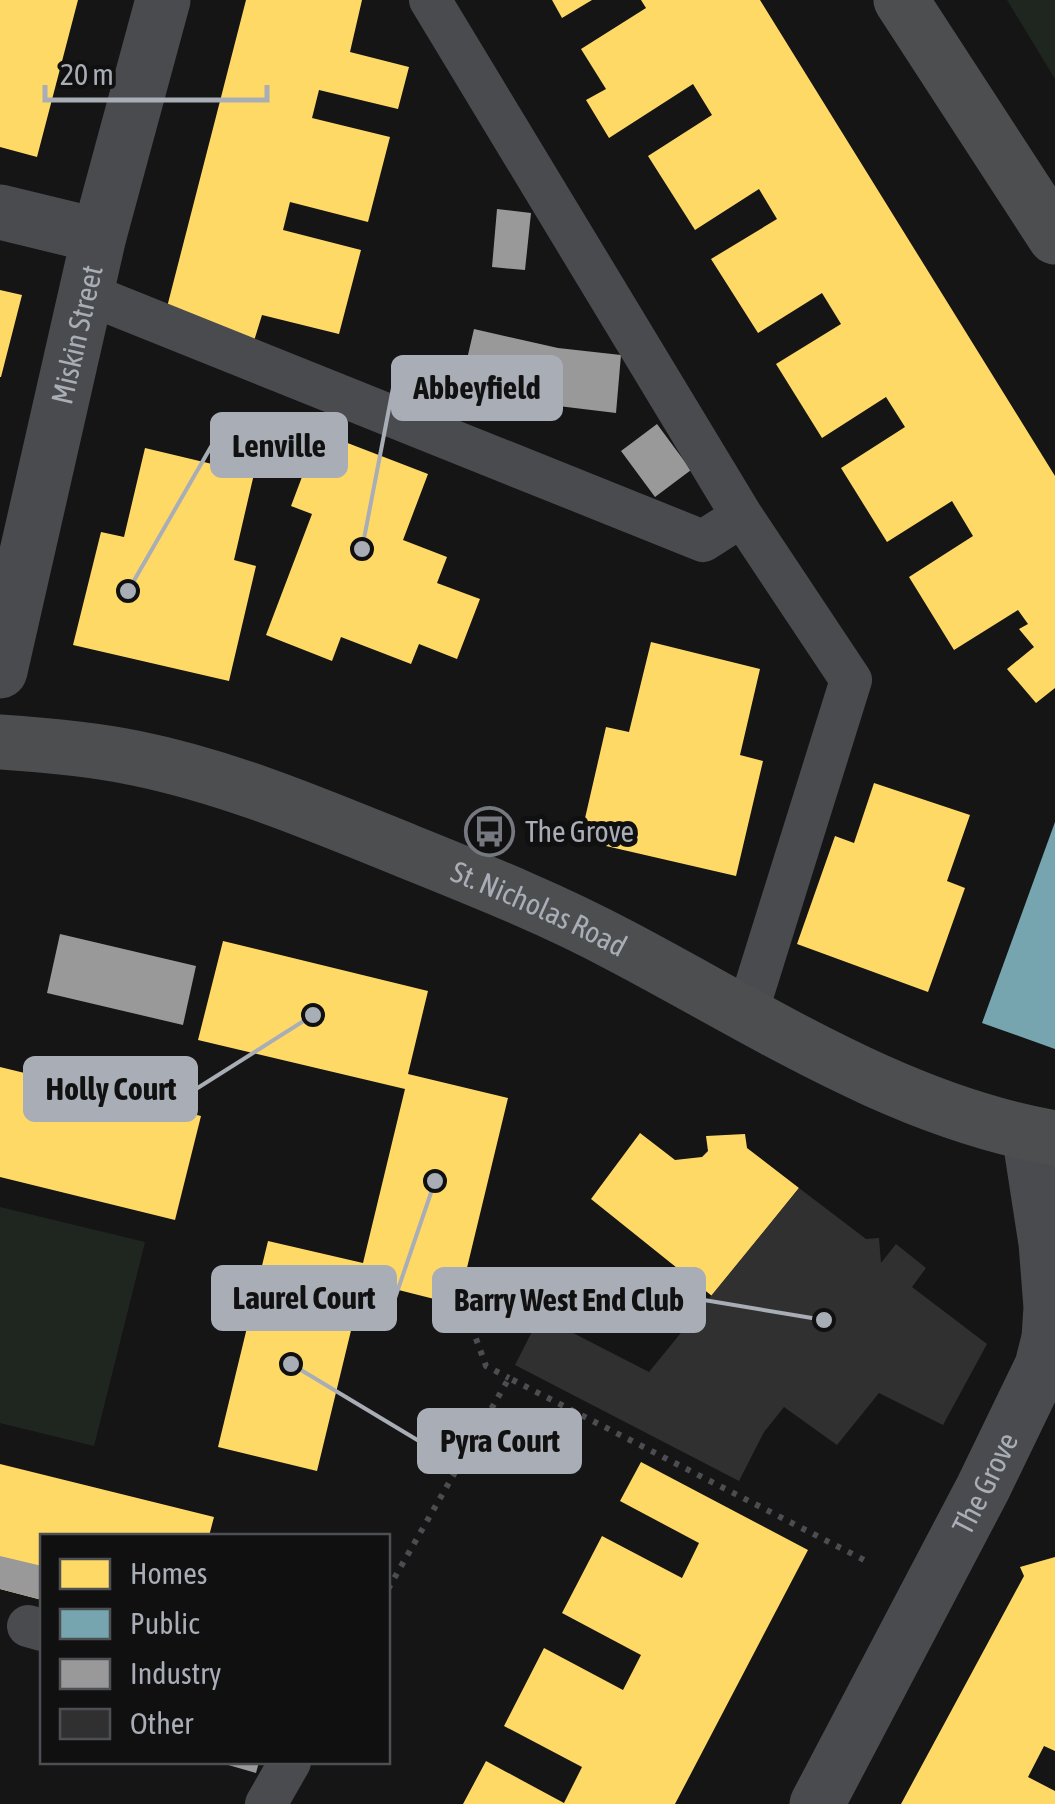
<svg xmlns="http://www.w3.org/2000/svg" width="1055" height="1804" font-family="'Asap Condensed',sans-serif">
<style>
.green{fill:#1f2620}
.homes{fill:#ffd966}
.public{fill:#76a5af}
.industry{fill:#999}
.building{fill:#303031}
.lines{fill:none;stroke-linecap:round;stroke-linejoin:round}
.path{stroke:#4b4d50;stroke-width:6;stroke-dasharray:5 8;stroke-linecap:butt}
.service{stroke:#4a4b4e;stroke-width:42}
.minor{stroke:#4a4b4e;stroke-width:55}
.primary{stroke:#4c4e50;stroke-width:55}
.labels{text-anchor:middle;dominant-baseline:central;stroke-width:10;stroke-linejoin:round;paint-order:stroke}
.street-label{font-size:30px;fill:#a8adb6;stroke:#101011}
.poi-label{font-size:30px;fill:#a8adb6;stroke:#101011;text-anchor:start}
.leader{fill:none;stroke:#a8adb6;stroke-width:4}
.callout-dot{fill:#a8adb6;stroke:#101011;stroke-width:4}
.callout{fill:#a8adb6;stroke:#a8adb6;stroke-width:4}
.callout-label{font-size:32px;text-anchor:middle;font-weight:bold;fill:#111}
</style>
<rect width="100%" height="100%" fill="#151516"/>
<path class="green" d="M1007,0h48v79z
M0,1207l145,35 -51,204 -94,-23z"/>
<path class="homes" d="M0,0h78l-41,157 -37,-10z
M246,0h116l-12,52 59,15 -11,42 -79,-19 -7,28 78,19 -22,85 -78,-20 -7,28 78,20 -22,84 -77,-19 -8,26 -88,-30z
M552,0h40l-30,18z
M641,0h119l295,476v212l-19,15 -29,-34 27,-22 -15,-18 9,-5 -10,-14 -64,40 -45,-73 64,-41 -21,-35 -65,41 -46,-74 64,-41 -19,-30 -64,41 -46,-74 65,-40 -19,-31 -64,40 -47,-74 66,-40 -18,-30 -64,41 -47,-74 64,-41 -19,-31 -84,54 -23,-38 20,-11 -25,-40 65,-41z
M0,290l22,5 -21,82h-1z
M319,432l109,42 -25,66 44,17 -10,26 43,16 -23,60 -38,-15 -8,20 -70,-27 -9,24 -66,-26 46,-121 -21,-8z
M145,448l109,26 -20,86 22,6 -27,115 -156,-36 28,-113 23,5z
M651,642l109,27 -20,86 23,6 -27,115 -156,-36 26,-113 23,5z
M874,783l96,32 -23,66 18,7 -37,104 -131,-48 38,-108 19,7z
M223,941l205,50 -20,83 100,24 -50,207 -95,-24 -46,190 -99,-24 50,-206 95,22 42,-174 -207,-49z
M0,1067l201,49 -26,104 -175,-43z
M640,1133l35,27 27,-3 6,-6 -2,-15 39,-2 2,14 52,40 -87,108 -121,-97z
M641,1462l167,88 -133,254h-212l23,-43 78,42 18,-36 -78,-41 40,-78 79,42 18,-35 -79,-42 40,-77 80,42 17,-35 -79,-42z
M0,1464l214,53 -5,19h-167v64l-42,-11z
M1055,1557v194l-11,-5 -16,31 27,14v13h-154l123,-228 -4,-9z"/>
<path class="public" d="M1055,822v227l-73,-26z"/>
<path class="industry" d="M497,209l34,4 -6,57 -33,-3z
M474,329l84,19 63,7 -5,58 -66,-8 -89,-20z
M657,424l34,46 -36,27 -34,-46z
M60,934l136,32 -13,59 -136,-32z
M0,1556l42,10v34l-42,-11z
M218,1762h41l-3,11z"/>
<path class="building" d="M799,1188l67,51 13,-1 2,25 15,-19 30,24 -14,19 75,57 -44,81 -64,-32 -42,52 -53,-38 -20,25 -25,49 -224,-116 25,-49 109,56z"/>
<g class="lines">
<path class="path" d="M467,1314l19,52 23,12
M220,1536l1,-2
M388,1589l121,-211 359,184"/>
<path class="service" d="M430,0l312,516 109,164 -104,333
M85,293l618,248 39,-25
M28,1626l14,4
M266,1804l24,-42"/>
<g class="minor">
<path d="M0,212l99,24"/>
<path id="s1" d="M0,671l99,-435 64,-236"/>
<path id="s2" d="M817,1804l166,-316 59,-122 7,-28 2,-31 -5,-64 -17,-110"/>
</g>
<g class="primary">
<path d="M901,0l154,237"/>
<path id="s3" d="M0,742c45,3 91,7 135,16 94,19 183,57 272,93 72,29 145,58 214,95 139,73 277,165 434,192"/>
</g>
</g>
<defs>
<symbol id="bus-ring" viewBox="-11 -11 22 22"><circle r="9.5" fill="#101011" stroke="#75787e" stroke-width="1.5"/><path d="M-5-6H5V4H4V6H2V4H-2V6H-4V4H-5ZM-3.5-4V0h7V-4ZM-3.5 1.2v1.5H-2V1.2ZM2 1.2v1.5H3.5V1.2Z" fill="#75787e"/></symbol>
</defs>
<g fill-rule="evenodd">
<use href="#bus-ring" x="462" y="804" width="55" height="55"/>
</g>
<g class="labels">
<g class="street-label">
<text stroke="none"><textPath href="#s1" startOffset="345">Miskin Street</textPath></text>
<text stroke="none"><textPath href="#s3" startOffset="568">St. Nicholas Road</textPath></text>
<text stroke="none"><textPath href="#s2" startOffset="362">The Grove</textPath></text>
</g>
<g class="poi-label">
<text x="525" y="831">The Grove</text>
</g>
</g>
<path class="leader" d="M362 549L393 388M128 591L212 445M313 1015L196 1089M435 1181L395 1298M824 1320L704 1300M291 1364L419 1441"/>
<g class="callout-dot">
<circle cx="362" cy="549" r="10"/>
<circle cx="128" cy="591" r="10"/>
<circle cx="313" cy="1015" r="10"/>
<circle cx="435" cy="1181" r="10"/>
<circle cx="824" cy="1320" r="10"/>
<circle cx="291" cy="1364" r="10"/>
</g>
<g class="callout">
<rect x="393" y="357" width="168" height="62" rx="10"/>
<rect x="212" y="414" width="134" height="62" rx="10"/>
<rect x="25" y="1058" width="171" height="62" rx="10"/>
<rect x="213" y="1267" width="182" height="62" rx="10"/>
<rect x="434" y="1269" width="270" height="62" rx="10"/>
<rect x="419" y="1410" width="161" height="62" rx="10"/>
</g>
<g class="callout-label">
<text x="477" y="399">Abbeyfield</text>
<text x="279" y="457">Lenville</text>
<text x="111" y="1100">Holly Court</text>
<text x="304" y="1309">Laurel Court</text>
<text x="569" y="1311">Barry West End Club</text>
<text x="500" y="1452">Pyra Court</text>
</g>
<rect x="40" y="1534" width="350" height="230" fill="#101011" stroke="#4d4f53" stroke-width="2.5"/>
<rect x="60" y="1559" width="50" height="30" fill="#ffd966" stroke="#4d4f53" stroke-width="2.5"/>
<text x="130" y="1584" font-size="30" fill="#a8adb6">Homes</text>
<rect x="60" y="1609" width="50" height="30" fill="#76a5af" stroke="#4d4f53" stroke-width="2.5"/>
<text x="130" y="1634" font-size="30" fill="#a8adb6">Public</text>
<rect x="60" y="1659" width="50" height="30" fill="#999999" stroke="#4d4f53" stroke-width="2.5"/>
<text x="130" y="1684" font-size="30" fill="#a8adb6">Industry</text>
<rect x="60" y="1709" width="50" height="30" fill="#303031" stroke="#4d4f53" stroke-width="2.5"/>
<text x="130" y="1734" font-size="30" fill="#a8adb6">Other</text>
<path d="M45 85v15h222v-15" fill="none" stroke="#a8adb6" stroke-width="5"/>
<text x="60" y="85" font-size="30" fill="#a8adb6" stroke="#101011" stroke-width="8" paint-order="stroke">20 m</text>
</svg>
